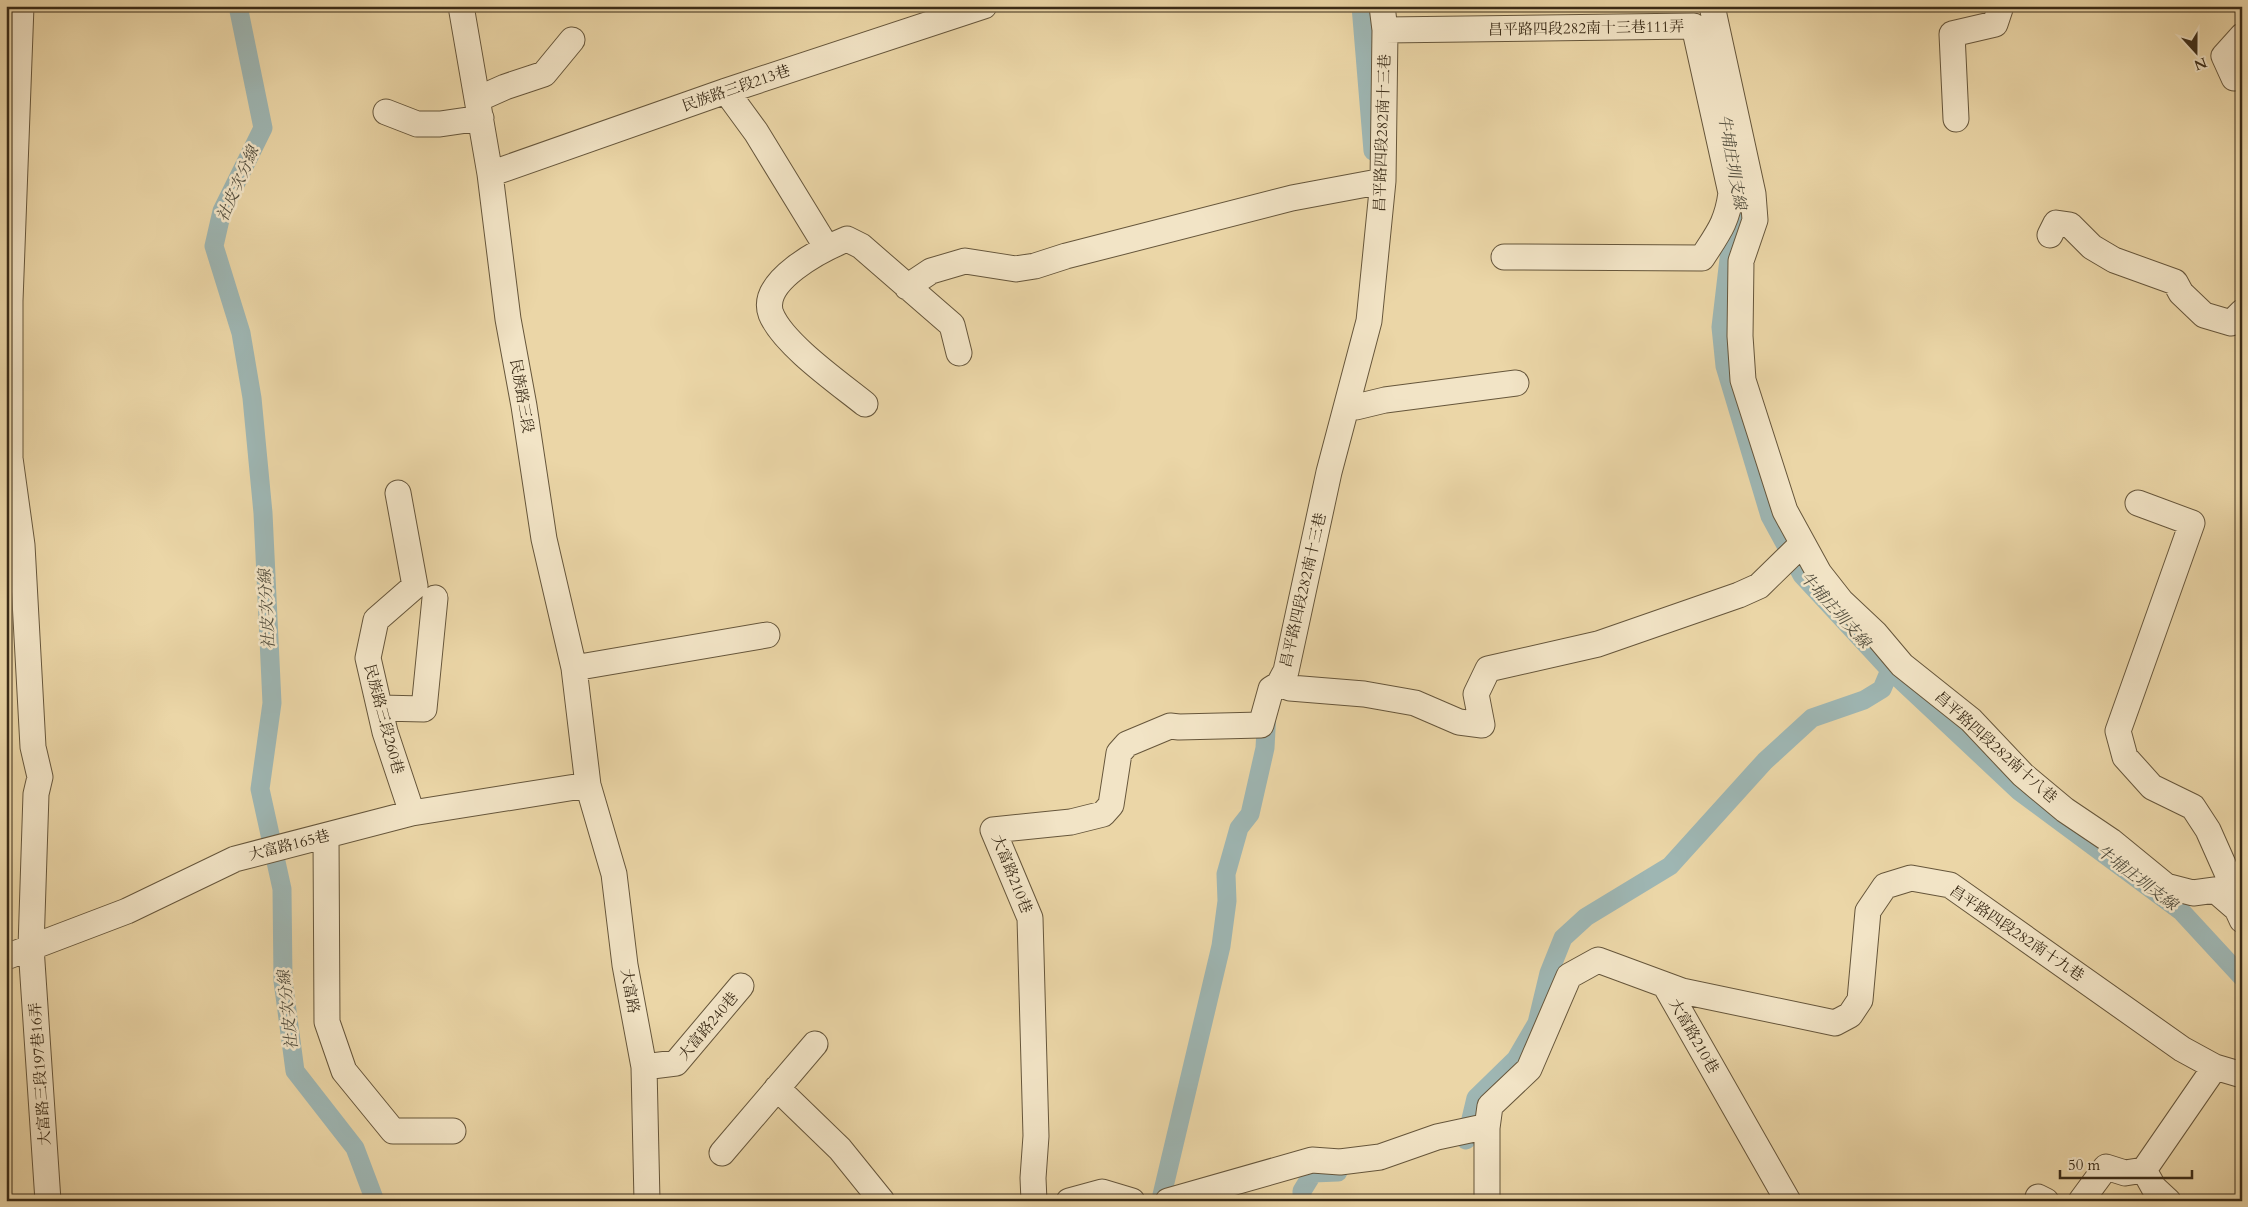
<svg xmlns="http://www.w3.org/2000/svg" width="2248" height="1207" font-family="Cardo,'Noto Serif TC',serif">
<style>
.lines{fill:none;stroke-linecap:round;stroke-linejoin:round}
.canal{stroke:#9eb6b3;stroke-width:19}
.minor-casing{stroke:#66563b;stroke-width:27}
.minor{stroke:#f2e4c6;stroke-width:25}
.labels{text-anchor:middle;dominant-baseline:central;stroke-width:5;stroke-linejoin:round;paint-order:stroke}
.street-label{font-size:15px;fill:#3a2b17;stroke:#f2e4c6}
.water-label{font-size:16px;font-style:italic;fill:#534e3e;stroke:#f2e4c6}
</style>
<rect width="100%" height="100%" fill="#ebd6a7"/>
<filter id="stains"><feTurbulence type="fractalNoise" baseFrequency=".004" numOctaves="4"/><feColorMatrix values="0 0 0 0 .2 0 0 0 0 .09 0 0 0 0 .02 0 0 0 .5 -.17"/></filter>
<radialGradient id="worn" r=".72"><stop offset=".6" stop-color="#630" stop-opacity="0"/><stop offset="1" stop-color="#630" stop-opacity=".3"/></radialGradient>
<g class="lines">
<path class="canal" d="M238,6l25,122 -41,83 -8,35 27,87 11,65 11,115 9,190 -12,86 22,100 1,92 12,90 60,77 20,53
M1361,6l12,145
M1741,192l2,23 -12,27 -10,85 4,39 45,150 32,59 88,95 129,121 162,120 61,66
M1466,1140l10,-42 40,-39 21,-36 12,-50 14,-35 23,-21 84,-51 95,-105 47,-43 52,-18 18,-11 8,-19
M1162,1195l59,-249 6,-45 -1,-27 13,-46 11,-14 15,-66 2,-37
M1302,1201v-10l11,-18 25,-1"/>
<defs>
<path id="minor" d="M21,6l-11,295v157l12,87 11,202 7,30 -4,17 -5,153 17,254
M461,6l29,168 18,145 16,87 20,133 30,129 14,117 26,89 11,91 19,102 3,134
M1712,6l41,188 2,26 -14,41 -1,75 3,44 42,131 34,62 22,28 34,32 27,32 69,55 52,55 42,35 46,31 55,45 27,7 22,-3 22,19 5,11
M1385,30l309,-4 37,167c-4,30 -13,40 -29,65l-198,-1
M2242,36l-18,20 10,22 8,-3
M726,91l30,41 71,116
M478,99l27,-12 39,-13 28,-34
M386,112l31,12h23l41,-6
M1956,119l-4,-85 43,-10 6,-18
M490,174l236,-83 258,-85
M2050,235l6,-12 14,2 22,22 22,13 61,22 6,11 23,22 27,8 11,-11
M907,287l24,-16 34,-10 51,8 19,-3 31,-10 226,-58 91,-17
M865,404c-26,-21 -82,-60 -94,-90 -12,-33 51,-65 76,-75l14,7 91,79 7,28
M1347,405l9,2 29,-7 131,-17
M398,493l17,93 -39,34 -8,38 17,74 27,81
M2138,503l54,20 -74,208 7,26 27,30 41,20 15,23 20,45 9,34
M574,668l193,-33
M1279,684l11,4 74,6 51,9 44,19 23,3 -6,-31 12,-25 110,-25 141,-49 20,-9 43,-42
M380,708l44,1 11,-111
M326,836l1,186 17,49 49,60h60
M6,957l121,-46 108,-52 177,-46 176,-28
M1665,985l123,216
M644,1067l32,-4 65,-77
M777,1088l63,61 42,52
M722,1153l93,-109
M2144,1170l71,-103
M2038,1197l8,4
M1034,1201l-1,-23 3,-42 -6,-218 -37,-88 78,-8 32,-8 8,-9 8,-52 8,-9 43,-18 9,1 82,-2 10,-36 8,-5 7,-13 43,-199 40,-151 14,-140 2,-151 -3,-24
M1069,1201l33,-9 30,9
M1168,1201l144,-41 28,2 40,-5 57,-20 42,-9h8
M1487,1201v-73l3,-22 39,-37 40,-93 29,-16 84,31 153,32 15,-8 10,-15 8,-89 17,-25 26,-8 39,7 232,164 33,18 27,8
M2081,1201l25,-34 19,6 19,-3 10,18 14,13"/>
</defs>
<use href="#minor" class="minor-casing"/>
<use href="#minor" class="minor"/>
</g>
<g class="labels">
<g class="street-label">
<text transform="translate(1586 28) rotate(-1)">昌平路四段282南十三巷111弄</text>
<text transform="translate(736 88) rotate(-19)">民族路三段213巷</text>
<text transform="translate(1382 133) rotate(-88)">昌平路四段282南十三巷</text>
<text transform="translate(522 396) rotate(80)">民族路三段</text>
<text transform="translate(1303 590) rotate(-77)">昌平路四段282南十三巷</text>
<text transform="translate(384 719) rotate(75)">民族路三段260巷</text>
<text transform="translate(1996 747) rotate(42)">昌平路四段282南十八巷</text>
<text transform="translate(289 845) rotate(-14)">大富路165巷</text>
<text transform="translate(1012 874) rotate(68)">大富路210巷</text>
<text transform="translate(2017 933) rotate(34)">昌平路四段282南十九巷</text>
<text transform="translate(630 991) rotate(80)">大富路</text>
<text transform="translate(708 1026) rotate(-50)">大富路240巷</text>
<text transform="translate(1694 1036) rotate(60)">大富路210巷</text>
<text transform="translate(40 1074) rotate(-94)">大富路三段197巷16弄</text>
</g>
<g class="water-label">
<text transform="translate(1732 162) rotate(80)">牛埔庄圳支線</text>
<text transform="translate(238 184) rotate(-66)">社皮次分線</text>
<text transform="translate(267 609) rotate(-93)">社皮次分線</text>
<text transform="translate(1835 610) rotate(48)">牛埔庄圳支線</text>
<text transform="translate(2137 878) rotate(37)">牛埔庄圳支線</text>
<text transform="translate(288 1010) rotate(-96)">社皮次分線</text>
</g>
</g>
<rect width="2248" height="1207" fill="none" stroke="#ebd6a7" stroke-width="25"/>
<rect x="8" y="8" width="2233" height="1192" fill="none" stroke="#3a2b17" stroke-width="2.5"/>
<rect x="12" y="12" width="2223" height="1182" fill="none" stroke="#3a2b17"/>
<g transform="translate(2196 52) rotate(159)" stroke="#f2e4c6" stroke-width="4" paint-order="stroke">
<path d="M0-4L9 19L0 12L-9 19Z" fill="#3a2b17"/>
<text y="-8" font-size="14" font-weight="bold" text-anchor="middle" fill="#3a2b17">N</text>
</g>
<path d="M2060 1170v8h132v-8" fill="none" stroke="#3a2b17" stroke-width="2.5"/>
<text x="2068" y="1170" font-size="15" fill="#3a2b17" stroke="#f2e4c6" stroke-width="4" paint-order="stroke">50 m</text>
<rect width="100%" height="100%" filter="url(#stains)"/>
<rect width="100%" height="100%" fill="url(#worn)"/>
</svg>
